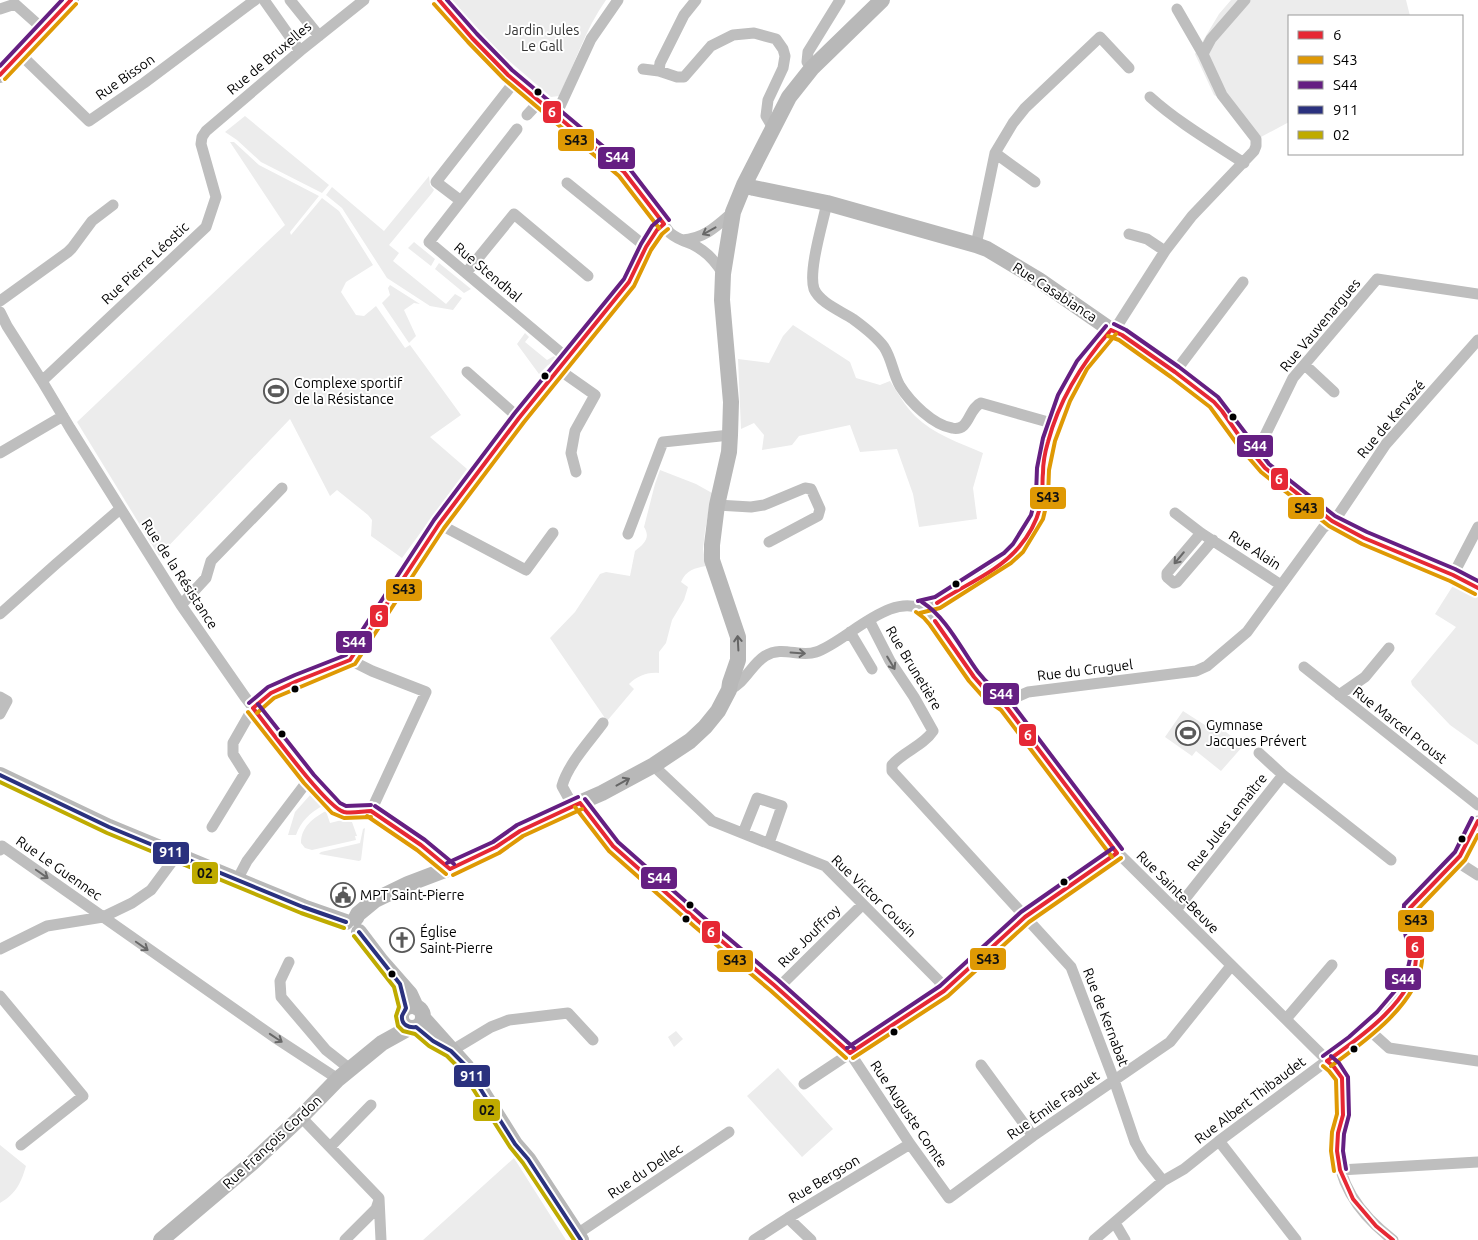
<svg xmlns="http://www.w3.org/2000/svg" width="1478" height="1240" font-family="Ubuntu,sans-serif">
<style>
.green{fill:#ececec}
.lines{fill:none;stroke-linecap:round;stroke-linejoin:round}
.street{stroke:#bebebe;stroke-width:11}
.secondary{stroke:#b8b8b8;stroke-width:16}
.bus-1-casing{stroke:#fff;stroke-width:8}
.bus-2-casing{stroke:#fff;stroke-width:8}
.bus-3-casing{stroke:#fff;stroke-width:8}
.bus-4-casing{stroke:#fff;stroke-width:8}
.bus-5-casing{stroke:#fff;stroke-width:8}
.bus-1{stroke:#e62834;stroke-width:4}
.bus-2{stroke:#df9904;stroke-width:4}
.bus-3{stroke:#651f82;stroke-width:4}
.bus-4{stroke:#2a317e;stroke-width:4}
.bus-5{stroke:#bfab00;stroke-width:4}
.oneway{stroke:#686868}
.oneway2{stroke:#656565}
.bus-dot{fill:#000;stroke:#fff;stroke-width:2}
.labels{text-anchor:middle;dominant-baseline:central;stroke-width:4;stroke-linejoin:round;paint-order:stroke}
.park-label{font-size:14px;fill:#333;stroke:#fff}
.street-label{font-size:14px;fill:#000;stroke:#fff}
.poi-label{font-size:14px;fill:#000;stroke:#fff;text-anchor:start}
.line-badge{stroke:#fff;stroke-width:2}
.badge-label{font-size:14px;text-anchor:middle;font-weight:bold;fill:#fff}
.pale-badge-label{font-size:14px;text-anchor:middle;font-weight:bold;fill:#111}
</style>
<rect width="100%" height="100%" fill="#fff"/>
<path class="green" d="M452,0h154c-21,29 -31,64 -47,96l-8,1 -51,-44z
M1231,0h175l4,16h-121v106l-28,15 -40,-38 -7,-4 -19,-41 24,-40z
M245,116l84,69 -7,8 -61,-31 -24,-22 -12,-8z
M230,142h4l25,23 60,31 -29,36 1,3 31,-37 17,13 34,54 -27,17 -5,10 15,23 8,1 12,-10 29,42 5,-3 51,70 -31,22 37,32 -65,89 -31,-22 1,-16 -4,-5 -31,-25 -7,6 -40,-77 -131,137 -82,-134 208,-197z
M429,176l1,9 4,5 -2,3 -43,52 10,8 -6,8 53,43 9,-10 7,4 -9,12 -23,-4 -43,-28 -45,-70 -16,-13 6,-8 52,44z
M414,242l21,17 -4,7 -23,-18z
M439,263l32,26 -7,4 -29,-24z
M390,285l30,19 -6,-1 -10,7 12,26 -7,7 -27,-40 8,-8 -2,-7z
M793,325l57,37 6,16 24,7 10,-4c8,12 15,25 25,35 18,18 45,27 68,37l-10,35 4,31 -58,8 -6,-33 -16,-45 -37,3 -10,-27 -51,11 -7,9 -30,5 2,-15 -10,-12 -13,6 -3,-70 31,4 14,-27z
M525,333l4,4 -4,5 22,18 7,-4 2,2 -2,5 -6,2 -9,9 -22,-30z
M660,470l36,14 16,9 -7,38 -2,18 3,17c-11,2 -20,4 -25,16l7,5 -4,13 -12,20 -6,23 -7,9v21c-13,-1 -21,3 -30,11l5,5 -27,32 -57,-83 25,-26 25,-38 6,-2 24,4 5,-25c9,-7 16,-13 9,-24l11,-43z
M1454,584l24,13v148l-28,-20 -38,-40 -1,-4 45,-54 -21,-13z
M1183,711l28,18 4,-6 28,23 -22,25 -25,-20 -4,5 -27,-19z
M311,794l11,12c-12,7 -21,15 -26,29h-8l7,-23z
M326,811l4,12 12,-3 1,2 4,-1 5,1 5,14h-2l1,4 -44,10 -7,-2 -4,-5c0,-16 12,-25 25,-32z
M365,828l-4,32 -2,1 -40,-7 2,-2 39,-9 3,-14z
M676,1031l7,8 -9,8 -6,-10z
M778,1068l55,61 -31,28 -55,-61z
M0,1145l26,21c-5,17 -10,28 -26,37z
M514,1158l52,82h-143z"/>
<g class="lines">
<path class="street" d="M264,0l36,51
M290,0l29,36
M439,0l33,38 36,37 116,97 46,61c7,6 14,8 22,11 14,7 23,16 31,30
M0,9l15,-5 28,25
M1177,9l26,45
M20,54l69,67 55,-38 111,-83
M812,68l-5,-6 1,-10 32,-52
M643,69l16,2 18,6h7l27,-31 22,-11 21,-2 22,6 7,10 2,7 -2,12 -15,32 -2,16 7,12
M659,71l1,-8 24,-48 12,-15
M1150,97c29,26 62,45 94,66
M527,115l13,-14
M556,115l35,-76 27,-39
M517,129l-88,113 138,116
M995,153l40,29
M567,183l79,64
M461,201l-25,-19 79,-101
M827,203c-4,19 -19,68 -13,86 6,14 27,22 39,30 11,8 23,17 31,28 8,12 9,27 16,39 10,16 33,39 52,42 18,4 16,-20 29,-25l74,21
M1129,234l18,5 18,12
M682,240c22,-1 35,-14 51,-28
M976,245l19,-92 18,-30 12,-15 75,-71 29,31
M466,273l48,-59 74,62
M0,301l68,-49 4,-4 20,-27 21,-16
M0,312l7,14 35,55 28,47 111,177 64,92 64,82 27,29 9,4 26,-1
M1305,365l29,27
M558,369l37,26 -20,36 -4,22 5,19
M467,372l52,46
M1175,372l68,-90
M42,381l164,-154 10,-30 -15,-53 1,-7 4,-6 94,-80 64,-51
M0,453l63,-37
M1255,456l38,-78 84,-99 101,15
M717,505l34,2 13,-2 41,-17 6,1 9,20 -2,7 -49,26
M1175,513l26,20 80,52
M439,524l87,46 27,-37
M1201,533l-34,40v4l7,6 3,-1 36,-42
M628,534l35,-92 67,-7
M1453,575l25,-48
M181,605l25,-27 5,-17 71,-73
M919,607l18,-4 71,-45 10,-10 19,-31 5,-20 1,-28 6,-30 15,-41 18,-33 20,-25 17,-17 46,-72 27,-35 62,-65 2,-5v-7l-34,-44 -19,-41 8,-15 34,-39
M0,614l56,-50 64,-55
M869,620l21,41 24,36 19,34c-10,15 -29,20 -41,34v6l179,196 43,113 21,62 8,14 20,25
M850,632l22,37
M350,660l22,11 54,21 -55,119
M1304,667l174,138
M729,690c16,-7 22,-25 36,-34 18,-11 34,2 51,-4 31,-10 78,-66 112,-39 10,8 17,22 25,33 17,25 27,41 52,59l105,140 224,222c3,3 7,8 8,12 4,18 -1,36 -3,54 -7,45 20,81 54,107
M1339,695l26,-18 24,-29
M0,697l7,4 -7,13
M1005,705l5,-5 18,-8 168,-21 11,-5 40,-34 76,-104 16,-14 47,-70 92,-104
M1259,753l24,22
M654,765l5,6 53,50 113,45 114,115 5,10
M580,803l33,43 85,75 76,64 76,68 60,91 39,54 84,-62 137,-94 61,-76
M573,806l-11,-20c6,-22 28,-45 41,-63
M371,811l50,34 29,24
M212,827l33,-54 -12,-19v-11l20,-35 18,-15 26,-12 53,-21 89,-136 80,-106 110,-136 17,-35 11,-17 7,-6
M743,833l14,-35 25,8 -13,37
M0,850l2,-4 275,193 61,40
M1456,861l22,14
M237,880l10,-19 62,-82
M1176,910l107,-135 108,85
M0,949l47,-23 56,-9 29,-14 19,-13 26,-35
M289,962l-9,19 1,16 45,53 24,19
M777,989l85,-84
M0,996l83,100 -62,49
M1286,1019l46,-54
M1368,1029l21,19 89,13
M451,1051l40,-24 18,-7 59,-7 25,27
M981,1065l52,71
M804,1084l140,-93 81,-74 92,-64
M301,1117l78,81 2,42
M1219,1141l77,99
M330,1147l41,-42
M1340,1170l138,-8
M788,1218l23,22
M1115,1223l10,17
M577,1234l152,-102
M345,1240l31,-31 3,-9
M754,1240l34,-22 122,-74
M1094,1240l69,-59 21,-12 35,-28 121,-90 36,-30 29,-30 7,-14 4,-14v-13l-8,-35 2,-7 50,-52 18,-35"/>
<path class="secondary" d="M0,75l71,-75
M744,185l10,3 73,15 149,42 11,4 52,31 72,50 11,5 63,44 29,23 8,9 20,29 23,28 67,53 32,17 89,37 25,13
M0,775l109,52 194,80 43,15
M356,918l2,-4 17,-14 33,-16 58,-22 38,-19 16,-12 43,-21 39,-17 52,-28 36,-24 15,-14 13,-16 11,-21 1,-7 8,-23v-23l-26,-77v-15l5,-40 12,-53 1,-17 1,-33 -9,-102 1,-26 10,-62 11,-27 45,-88 23,-29 70,-68
M359,932l22,29 29,33 6,13
M401 1017a11 11 0 1 1 22 0a11 11 0 1 1-22 0Z
M423,1018l43,48 49,78 13,15 53,81
M161,1240l91,-77 49,-46 37,-38 44,-36 27,-15"/>
<defs>
<path id="bus-1" d="M439,0l33,38 36,37 116,97 40,52
M0,75l71,-75
M1111,330l11,5 53,37 39,30 8,9 20,29 23,28 67,53 32,17 89,37 25,13
M937,603c27,-18 61,-31 82,-56 11,-13 20,-31 23,-48 1,-8 0,-18 1,-26 0,-11 2,-21 5,-31 11,-42 34,-79 63,-112
M935,621l39,56 15,17 16,11 112,148
M253,708l18,-15 26,-12 53,-21 89,-136 80,-106 110,-136 17,-35 11,-17 7,-6
M253,708c15,19 73,99 91,104 8,2 19,-1 27,-1
M580,803l33,43 85,75 76,64 76,68
M371,811l50,34 29,24
M450,869l46,-22 24,-16 60,-28
M850,1053l94,-62 81,-74 92,-64
M1327,1061c31,-22 88,-61 89,-103 0,-17 -8,-33 -6,-50l50,-52 18,-35
M1327,1061l7,6 8,11 1,37 -5,18 -1,18 3,19 13,29 23,27 17,14"/>
<path id="bus-2" d="M434,4l34,38 36,37 115,97 40,52
M5,79l71,-75
M1108,336l11,4 52,37 39,30 27,37 24,28 68,54 33,18 88,37 25,13
M916,612l8,6 6,7 39,56 16,18 16,11 111,147
M920,613l20,-5 71,-45 12,-11 20,-33 5,-21 1,-28 6,-29 15,-40 17,-32 29,-35
M248,712l56,71 28,30 12,5 27,-1
M257,713l17,-15 81,-34 89,-136 80,-106 110,-136 17,-36 11,-16 6,-5
M575,807l34,44 85,75 76,64 76,68
M367,816l50,34 29,24
M453,875l46,-22 24,-17 59,-27
M853,1058l95,-62 81,-74 92,-64
M1323,1066l6,5 7,9 1,34 -5,18 -1,19 3,20
M1331,1066c33,-24 87,-62 91,-105 2,-17 -8,-33 -6,-50l49,-51 13,-25"/>
<path id="bus-3" d="M447,0l30,34 35,36 117,98 40,52
M0,66l62,-66
M1114,324l12,6 53,37 39,30 51,67 66,52 32,16 88,37 23,12
M918,601l17,-4 69,-44 9,-9 18,-29 5,-19 1,-28 6,-30 15,-43 19,-34 29,-35
M922,602c25,16 39,47 56,70 11,14 19,19 32,29l112,148
M249,703l19,-16 27,-12 51,-20 88,-135 80,-106 110,-135 17,-35 11,-18 8,-7
M258,704l56,71 26,28 6,3 25,-1
M585,799l33,43 84,74 76,64 76,68
M375,806l50,34 29,24
M447,863l46,-21 24,-17 61,-28
M847,1048l93,-62 81,-74 92,-64
M1323,1056l26,-19 28,-25 23,-27 7,-13 3,-13 -7,-37 1,-17 51,-53 17,-34
M1331,1056l8,7 9,14 1,38 -5,19 -1,17 3,18"/>
<path id="bus-4" d="M0,775l109,52 194,80 43,15
M359,932l41,52 6,24c-1,3 -3,5 -4,8 -1,9 7,12 14,11l17,14 18,10 15,15 49,78 13,15 53,81"/>
<path id="bus-5" d="M0,782l107,51 194,80 43,15
M354,936l40,51 5,20 -3,9 2,10 5,5 12,3 14,12 18,10 14,14 49,77 13,16 51,77"/>
</defs>
<use href="#bus-1" class="bus-1-casing"/>
<use href="#bus-2" class="bus-2-casing"/>
<use href="#bus-3" class="bus-3-casing"/>
<use href="#bus-4" class="bus-4-casing"/>
<use href="#bus-5" class="bus-5-casing"/>
<use href="#bus-1" class="bus-1"/>
<use href="#bus-2" class="bus-2"/>
<use href="#bus-3" class="bus-3"/>
<use href="#bus-4" class="bus-4"/>
<use href="#bus-5" class="bus-5"/>
</g>
<defs><path id="oneway-shaft" d="M-6 0H5M1.5-3L5.5 0L1.5 3" fill="none" stroke-width="1.6" stroke-linecap="round" stroke-linejoin="round" transform="scale(1.25)"/></defs>
<g class="oneway">
<use href="#oneway-shaft" transform="translate(709 231) rotate(151)"/>
<use href="#oneway-shaft" transform="translate(1179 558) rotate(130)"/>
<use href="#oneway-shaft" transform="translate(798 653) rotate(4)"/>
<use href="#oneway-shaft" transform="translate(891 663) rotate(59)"/>
<use href="#oneway-shaft" transform="translate(42 874) rotate(35)"/>
<use href="#oneway-shaft" transform="translate(142 946) rotate(35)"/>
<use href="#oneway-shaft" transform="translate(276 1038) rotate(34)"/>
</g>
<g class="oneway2">
<use href="#oneway-shaft" transform="translate(738 643) rotate(-93)"/>
<use href="#oneway-shaft" transform="translate(623 782) rotate(-29)"/>
</g>
<defs>
<symbol id="stadium-ring" viewBox="-11 -11 22 22"><circle r="9.5" fill="#fff" stroke="#595959" stroke-width="1.5"/><path d="M0-5a6.5 5 0 1 0 0 10a6.5 5 0 1 0 0-10ZM-3.5-1.8h7v3.6h-7Z" fill="#595959"/></symbol>
<symbol id="civic-ring" viewBox="-11 -11 22 22"><circle r="9.5" fill="#fff" stroke="#595959" stroke-width="1.5"/><path d="M-.6-6.5H3V-4.5H.6V-3L4-1V1h2V6H-6V1h2V-1L-.6-3ZM-1.2 2.5V6h2.4V2.5Z" fill="#595959"/></symbol>
<symbol id="church-ring" viewBox="-11 -11 22 22"><circle r="9.5" fill="#fff" stroke="#595959" stroke-width="1.5"/><path d="M-1.2-6h2.4v3.5h3.3v2.4h-3.3V6h-2.4V-.1h-3.3v-2.4h3.3Z" fill="#595959"/></symbol>
</defs>
<g fill-rule="evenodd">
<use href="#stadium-ring" x="262" y="377" width="28" height="28"/>
<use href="#stadium-ring" x="1174" y="719" width="28" height="28"/>
<use href="#civic-ring" x="329" y="881" width="28" height="28"/>
<use href="#church-ring" x="388" y="926" width="28" height="28"/>
</g>
<g class="bus-dot">
<circle cx="538" cy="92" r="4.5"/>
<circle cx="545" cy="376" r="4.5"/>
<circle cx="1233" cy="417" r="4.5"/>
<circle cx="956" cy="584" r="4.5"/>
<circle cx="295" cy="689" r="4.5"/>
<circle cx="282" cy="734" r="4.5"/>
<circle cx="1462" cy="839" r="4.5"/>
<circle cx="1064" cy="882" r="4.5"/>
<circle cx="690" cy="905" r="4.5"/>
<circle cx="686" cy="919" r="4.5"/>
<circle cx="392" cy="974" r="4.5"/>
<circle cx="894" cy="1032" r="4.5"/>
<circle cx="1354" cy="1049" r="4.5"/>
</g>
<g class="labels">
<g class="park-label">
<text x="542" y="30">Jardin Jules<tspan x="542" dy="16">Le Gall</tspan></text>
</g>
<g class="street-label">
<text transform="translate(269 58) rotate(-40)">Rue de Bruxelles</text>
<text transform="translate(125 77) rotate(-35)">Rue Bisson</text>
<text transform="translate(145 263) rotate(-43)">Rue Pierre Léostic</text>
<text transform="translate(488 272) rotate(40)">Rue Stendhal</text>
<text transform="translate(1055 292) rotate(33)">Rue Casabianca</text>
<text transform="translate(1320 325) rotate(-50)">Rue Vauvenargues</text>
<text transform="translate(1391 419) rotate(-50)">Rue de Kervazé</text>
<text transform="translate(1255 550) rotate(33)">Rue Alain</text>
<text transform="translate(180 574) rotate(57)">Rue de la Résistance</text>
<text transform="translate(914 668) rotate(59)">Rue Brunetière</text>
<text transform="translate(1085 670) rotate(-7)">Rue du Cruguel</text>
<text transform="translate(1400 725) rotate(38)">Rue Marcel Proust</text>
<text transform="translate(1227 822) rotate(-52)">Rue Jules Lemaître</text>
<text transform="translate(59 868) rotate(35)">Rue Le Guennec</text>
<text transform="translate(1178 892) rotate(45)">Rue Sainte-Beuve</text>
<text transform="translate(874 896) rotate(44)">Rue Victor Cousin</text>
<text transform="translate(809 936) rotate(-45)">Rue Jouffroy</text>
<text transform="translate(1106 1017) rotate(69)">Rue de Kernabat</text>
<text transform="translate(1250 1100) rotate(-37)">Rue Albert Thibaudet</text>
<text transform="translate(1053 1105) rotate(-35)">Rue Émile Faguet</text>
<text transform="translate(909 1114) rotate(56)">Rue Auguste Comte</text>
<text transform="translate(272 1142) rotate(-43)">Rue François Cordon</text>
<text transform="translate(645 1171) rotate(-34)">Rue du Dellec</text>
<text transform="translate(824 1179) rotate(-31)">Rue Bergson</text>
</g>
<g class="poi-label">
<text x="294" y="383">Complexe sportif<tspan x="294" dy="16">de la Résistance</tspan></text>
<text x="1206" y="725">Gymnase<tspan x="1206" dy="16">Jacques Prévert</tspan></text>
<text x="360" y="895">MPT Saint-Pierre</text>
<text x="420" y="932">Église<tspan x="420" dy="16">Saint-Pierre</tspan></text>
</g>
</g>
<g class="line-badge">
<rect x="542" y="100" width="20" height="24" rx="5" fill="#e62834"/>
<rect x="557" y="128" width="38" height="24" rx="5" fill="#df9904"/>
<rect x="597" y="146" width="39" height="24" rx="5" fill="#651f82"/>
<rect x="1236" y="434" width="38" height="24" rx="5" fill="#651f82"/>
<rect x="1270" y="467" width="19" height="24" rx="5" fill="#e62834"/>
<rect x="1029" y="486" width="38" height="24" rx="5" fill="#df9904"/>
<rect x="1287" y="496" width="38" height="24" rx="5" fill="#df9904"/>
<rect x="385" y="578" width="38" height="24" rx="5" fill="#df9904"/>
<rect x="369" y="604" width="20" height="24" rx="5" fill="#e62834"/>
<rect x="335" y="630" width="38" height="24" rx="5" fill="#651f82"/>
<rect x="982" y="682" width="38" height="24" rx="5" fill="#651f82"/>
<rect x="1018" y="723" width="19" height="24" rx="5" fill="#e62834"/>
<rect x="152" y="841" width="38" height="24" rx="5" fill="#2a317e"/>
<rect x="191" y="861" width="28" height="24" rx="5" fill="#bfab00"/>
<rect x="640" y="866" width="38" height="24" rx="5" fill="#651f82"/>
<rect x="1397" y="909" width="38" height="24" rx="5" fill="#df9904"/>
<rect x="701" y="920" width="20" height="24" rx="5" fill="#e62834"/>
<rect x="1405" y="935" width="20" height="24" rx="5" fill="#e62834"/>
<rect x="969" y="947" width="38" height="24" rx="5" fill="#df9904"/>
<rect x="716" y="949" width="38" height="24" rx="5" fill="#df9904"/>
<rect x="1384" y="967" width="38" height="24" rx="5" fill="#651f82"/>
<rect x="453" y="1064" width="38" height="24" rx="5" fill="#2a317e"/>
<rect x="472" y="1098" width="29" height="24" rx="5" fill="#bfab00"/>
</g>
<g class="badge-label">
<text x="552" y="117">6</text>
<text x="617" y="162">S44</text>
<text x="1255" y="451">S44</text>
<text x="1279" y="484">6</text>
<text x="379" y="621">6</text>
<text x="354" y="647">S44</text>
<text x="1001" y="699">S44</text>
<text x="1028" y="740">6</text>
<text x="171" y="857">911</text>
<text x="659" y="883">S44</text>
<text x="711" y="937">6</text>
<text x="1415" y="952">6</text>
<text x="1403" y="984">S44</text>
<text x="472" y="1081">911</text>
</g>
<g class="pale-badge-label">
<text x="576" y="145">S43</text>
<text x="1048" y="502">S43</text>
<text x="1306" y="513">S43</text>
<text x="404" y="594">S43</text>
<text x="205" y="878">02</text>
<text x="1416" y="925">S43</text>
<text x="988" y="964">S43</text>
<text x="735" y="965">S43</text>
<text x="487" y="1115">02</text>
</g>
<rect x="1288" y="15" width="175" height="140" fill="#ffffff" stroke="#999999"/>
<rect x="1298" y="31" width="25" height="8" fill="#e62834" stroke="#999999"/>
<text x="1333" y="40" font-size="15" fill="#000000">6</text>
<rect x="1298" y="56" width="25" height="8" fill="#df9904" stroke="#999999"/>
<text x="1333" y="65" font-size="15" fill="#000000">S43</text>
<rect x="1298" y="81" width="25" height="8" fill="#651f82" stroke="#999999"/>
<text x="1333" y="90" font-size="15" fill="#000000">S44</text>
<rect x="1298" y="106" width="25" height="8" fill="#2a317e" stroke="#999999"/>
<text x="1333" y="115" font-size="15" fill="#000000">911</text>
<rect x="1298" y="131" width="25" height="8" fill="#bfab00" stroke="#999999"/>
<text x="1333" y="140" font-size="15" fill="#000000">02</text>
</svg>
